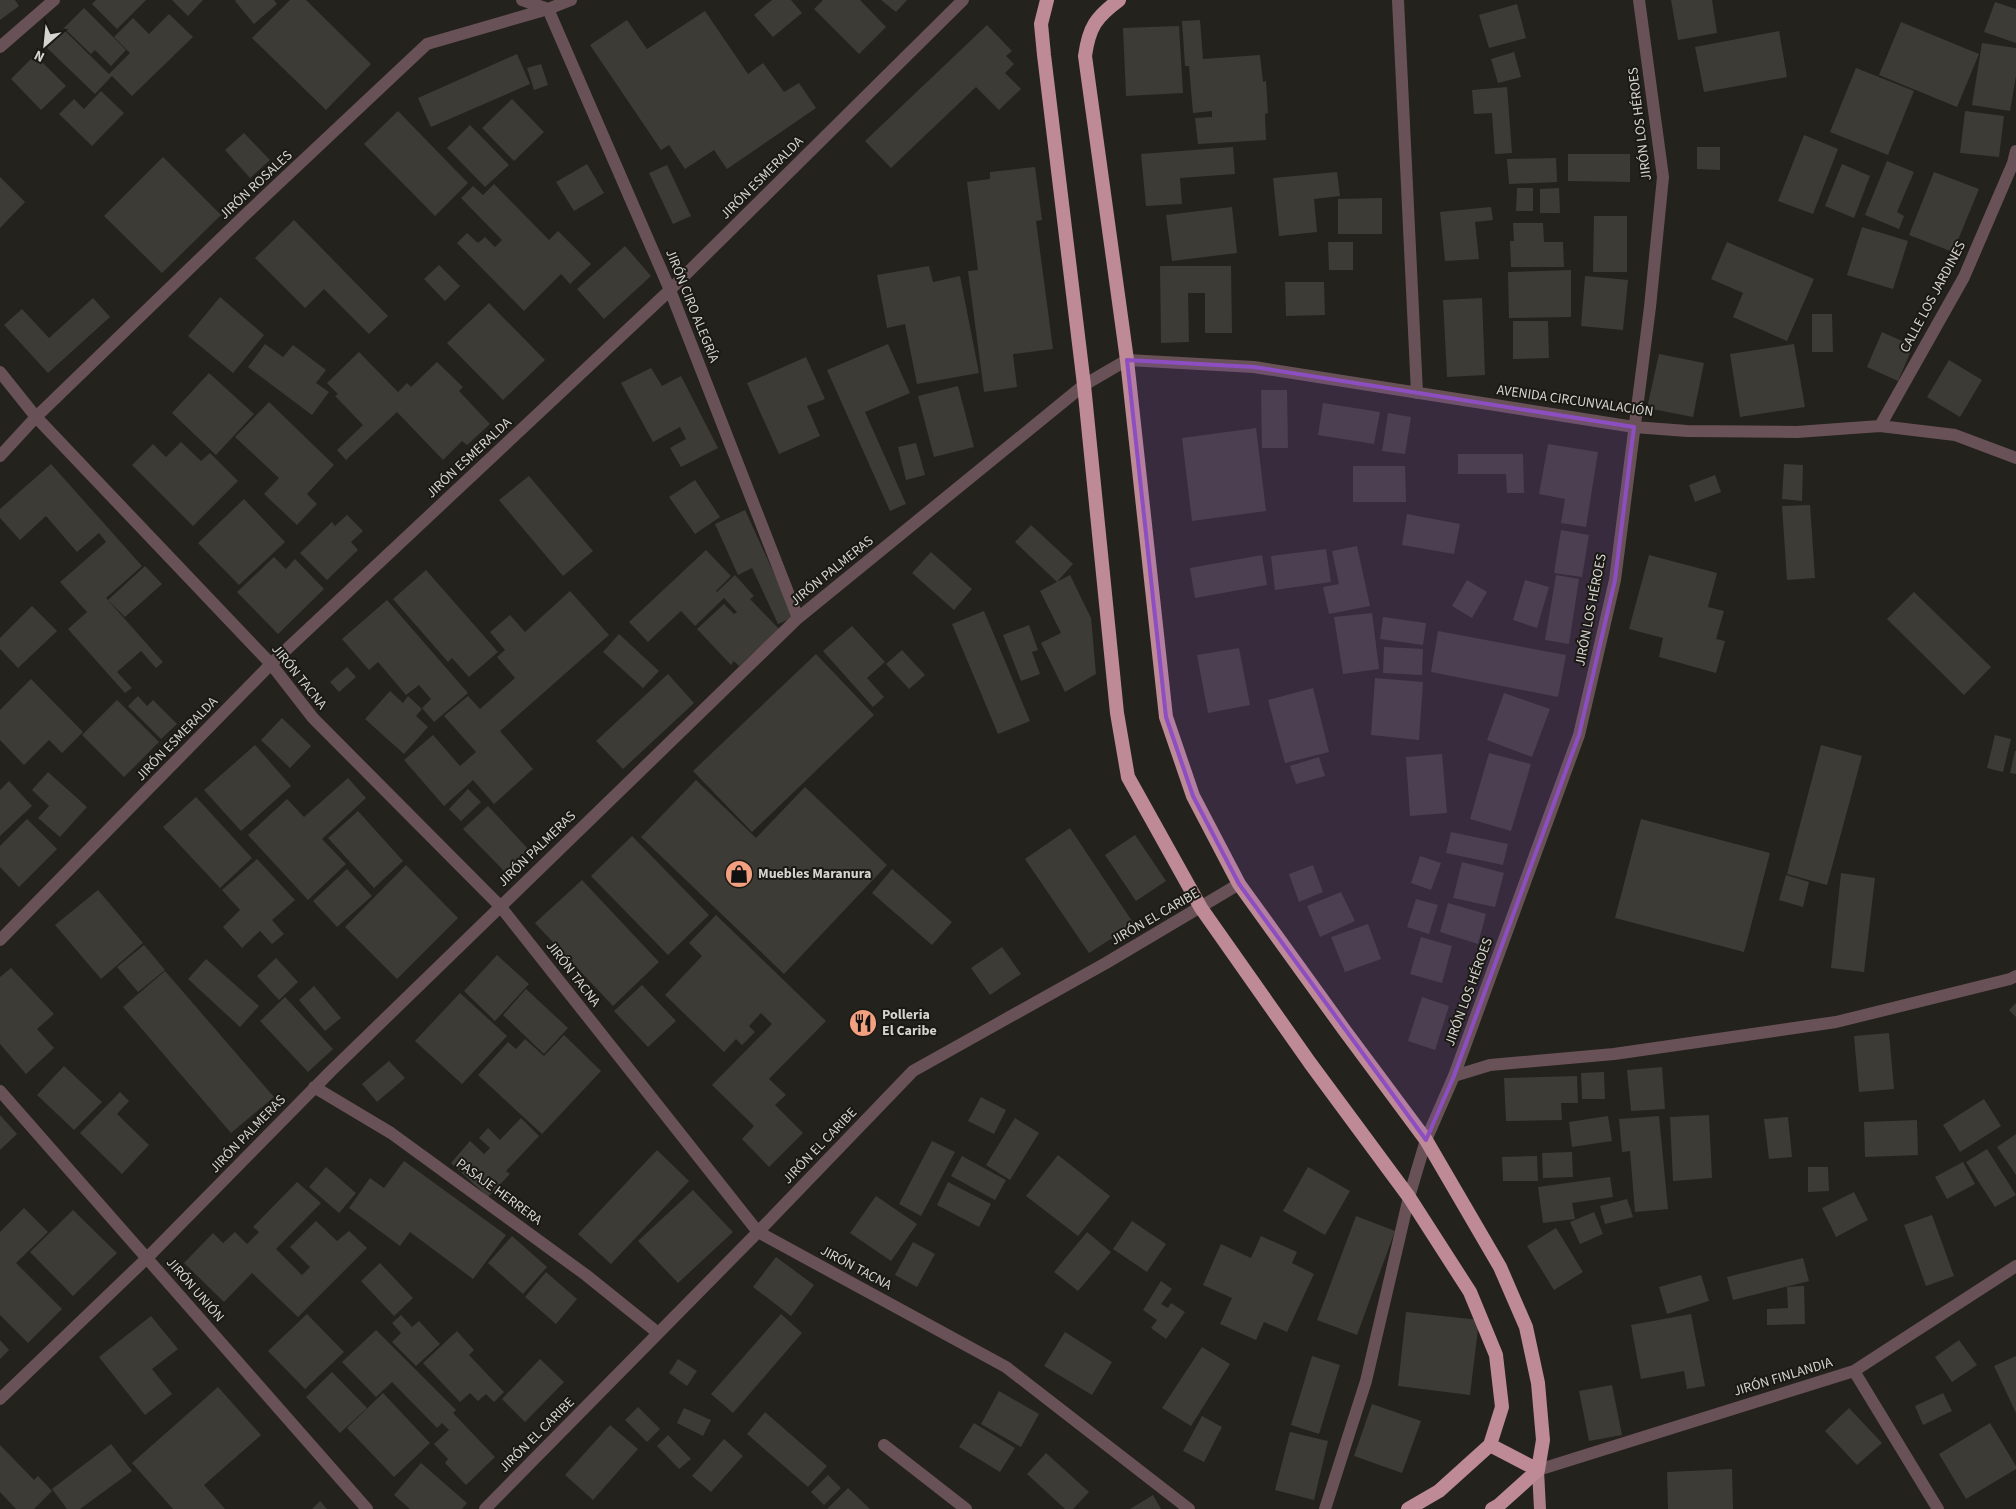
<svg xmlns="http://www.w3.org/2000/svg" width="2016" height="1509" font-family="'Source Sans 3',sans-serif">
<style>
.building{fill:#3d3b35}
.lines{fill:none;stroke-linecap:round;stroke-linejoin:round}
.service{stroke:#695257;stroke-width:12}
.minor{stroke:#695257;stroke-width:12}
.primary{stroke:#af818b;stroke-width:12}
.trunk{stroke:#bd8a96;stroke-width:14}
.marked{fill:#8d4ec2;fill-opacity:0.2;stroke:#8d4ec2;stroke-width:4;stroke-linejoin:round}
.labels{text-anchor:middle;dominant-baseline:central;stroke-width:4;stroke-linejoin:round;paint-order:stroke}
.street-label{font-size:14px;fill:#d5d4d0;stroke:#1b1914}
.poi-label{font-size:14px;font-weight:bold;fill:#d5d4d0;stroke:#1b1914;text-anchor:start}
</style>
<rect width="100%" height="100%" fill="#24221d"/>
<path class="building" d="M0,0h15l4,6 -19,14z
M96,0h50l-29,29 -25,-25z
M172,0h31l-15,16z
M236,0h38l3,4 -23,20 -19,-23z
M290,0h16l65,64 -45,46 -74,-72z
M772,0h19l11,13 -29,24 -19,-22z
M823,0h37l26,27 -27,27 -45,-45z
M881,0h26l-11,12z
M1671,0h41l5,33 -39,7z
M1995,2l21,7v34l-32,-11z
M1517,4l9,34 -37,10 -10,-33z
M84,8l42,42 -15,16 -16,-16 -4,4 -27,-26z
M705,11l43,63 15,-11 21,29 15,-9 17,25 -89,61 -13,-19 -29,19 -16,-24 -8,5 -71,-105 37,-25 20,29z
M169,14l24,23 -61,59 -20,-20 -17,18 -50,-48 18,-17 46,45 21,-21 -16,-16 19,-19 16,16z
M1200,20l3,39 57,-4 3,27 3,-1 2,32 -3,1 1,26 -68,4 -3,-26 17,-1v-6l-19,2 -4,-47h-4l-3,-45z
M1901,22l78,32 -22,53 -78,-32z
M987,25l25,26 -6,5 8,8 -9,9 16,16 -22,21 -23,-23 -85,81 -26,-27z
M1179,26l4,67 -57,3 -3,-68z
M1779,31l8,46 -83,15 -9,-45z
M1982,43l34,5v28l-6,35 -38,-6z
M1514,52l7,25 -23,6 -7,-24z
M517,54l13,30 -99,43 -13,-29z
M35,55l31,31 -25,24 -30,-31z
M541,64l7,21 -14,5 -7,-22z
M1856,68l58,23 -26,64 -58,-23z
M1507,87l5,66 -17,1 -3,-41 -18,1 -2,-24z
M101,91l23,22 -32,33 -33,-32 15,-15 10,10z
M512,99l32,33 -30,29 -32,-33z
M398,111l70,72 -33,33 -71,-72z
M1965,111l39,5 -5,41 -39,-4z
M470,125l39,40 -24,22 -38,-39z
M244,133l26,27 -20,18 -25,-28z
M1804,135l34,14 -25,65 -35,-13z
M1233,147l2,27 -55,4 2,26 -36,2 -5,-52z
M1697,147h23v23l-23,-1z
M1568,154h62v28l-62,-1z
M163,157l58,58 -59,58 -58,-57z
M1556,158l1,24 -48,2 -2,-25z
M1887,161l27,11 -17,40 7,4 -5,13 -34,-14z
M587,164l17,29 -30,18 -18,-29z
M1842,164l28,12 -16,42 -29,-12z
M667,165l24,51 -18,8 -24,-51z
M1035,167l7,53 -6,1 17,128 -40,5 4,33 -33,5 -16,-121 10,-1 -11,-88 23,-3v-7z
M1337,172l3,24 -26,3 3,33 -38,4 -6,-58z
M1934,172l45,17 -26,63 -44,-17z
M0,177l25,25 -25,26z
M494,184l55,56 9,-9 33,33 -21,20 -9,-10 -37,37 -67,-68 10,-10 11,10 7,-6 10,10 7,-7 -41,-42 12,-12 10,9z
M1517,188h16v23h-17z
M1559,188l1,25h-20v-24z
M1382,198v36h-44v-35z
M1232,207l5,46 -65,8 -6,-46z
M1491,207l2,13 -18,2 4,37 -34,2 -5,-49z
M1594,216h33v56h-34z
M294,220l94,96 -19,18 -45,-45 -19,19 -50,-50z
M1513,223h30l1,19h19l1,25h-53l-1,-26h4z
M1862,227l46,14 -15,48 -46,-14z
M1328,242h25v28h-24z
M1727,242l87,37 -27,62 -54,-24 10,-24 -32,-14z
M625,246l26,30 -47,43 -27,-30z
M439,265l21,21 -15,15 -21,-22z
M929,266l4,16 27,-6 19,97 -62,11 -12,-60 -18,4 -10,-53z
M1160,266h71l1,67h-27v-40h-17l1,49 -28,1z
M1571,270v47l-62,1 -1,-46z
M1585,276l43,4 -5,50 -42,-4z
M1285,282h39l1,33 -39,1z
M220,297l44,38 -31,38 -45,-37z
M93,298l17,19 -62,56 -44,-48 18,-16 27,29z
M1482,298l3,77 -38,2 -4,-77z
M489,303l56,57 -42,40 -56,-57z
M1812,314h20l1,38h-21z
M1513,321h35l1,37 -36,1z
M1882,332l31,14 -15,35 -31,-14z
M265,344l18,13 10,-12 33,25 -10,13 13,9 -17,23 -64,-48z
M888,344l22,49 -45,19 41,92 -16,7 -63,-141z
M1794,344l11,63 -65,10 -10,-63z
M359,352l39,40 9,-9 4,4 26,-25 26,25 -4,4 31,33 -23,21 -5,-4 -19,19 -46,-48 -51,48 -9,-10 26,-25 -28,-29 3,-2 -11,-11z
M1659,354l45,9 -11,54 -46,-9z
M806,357l19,42 -18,7 13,30 -41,18 -32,-71z
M1949,360l33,20 -22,37 -33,-20z
M651,368l11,18 19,-10 37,72 -37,19 -11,-19 16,-9 -6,-12 -27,15 -32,-59z
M209,373l45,41 -38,41 -44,-42z
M958,386l16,61 -40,10 -16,-61z
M1261,390h26l1,58h-26z
M269,402l65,63 -27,29 10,10 -20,21 -33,-31 15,-16 -44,-41z
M1323,403l57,9 -6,32 -56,-9z
M1388,413l23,4 -6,37 -23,-3z
M1256,428l10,83 -74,10 -10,-83z
M181,442l20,19 9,-8 28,28 -45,45 -61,-61 21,-21 13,13z
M916,443l9,32 -19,5 -8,-33z
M1548,444l50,8 -12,75 -25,-4 4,-24 -26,-5z
M1458,454h65l1,39h-17l-1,-19h-48z
M51,464l91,102 -36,32 57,64 -7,6 -15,-17 -24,21 15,16 -7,5 -57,-64 19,-17 -27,-30 46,-40 -7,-9 -22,19 -31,-36 -26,24 -20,-22v-9z
M1784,464l19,1 -1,36 -20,-2z
M1353,466h52l1,36h-53z
M1715,475l6,17 -26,10 -6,-17z
M529,476l64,75 -30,25 -64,-76z
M695,480l25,37 -25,17 -26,-37z
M244,499l41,43 -46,43 -41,-42z
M1810,505l5,73 -28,2 -5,-74z
M745,510l49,107 -16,7 -26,-56 -14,7 -23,-51z
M1407,514l53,10 -6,30 -52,-9z
M347,515l16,16 -12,11 7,8 -31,30 -27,-27 32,-31 3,4z
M1031,525l42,39 -16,18 -42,-40z
M1561,530l28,5 -7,42 -28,-4z
M1357,546l13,60 -41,8 -6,-27 16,-3 -7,-33z
M1326,549l5,33 -56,8 -4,-34z
M706,550l25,26 -15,15 1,1 18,-17 19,21 -4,3 29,30 -40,37 -5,-5 -3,4 -34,-36 27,-25 10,10 3,-2 -13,-14 -29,28 -14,-15 -33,31 -19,-20z
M931,552l41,37 -18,21 -42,-37z
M1262,555l5,30 -72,13 -5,-30z
M1649,555l68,18 -9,34 16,4 -8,28 9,2 -9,32 -57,-16 4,-19 -34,-9z
M274,557l12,12 9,-10 29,30 -46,45 -41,-42z
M145,566l17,18 -37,33 -17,-17z
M426,570l72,82 -29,25 -17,-19 -4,4 -55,-63z
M1070,575l21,43 5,56 -31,18 -24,-49 20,-10 -21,-42z
M1556,575l23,4 -10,65 -24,-4z
M1467,580l20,12 -15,26 -20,-12z
M1525,580l24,7 -12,41 -24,-8z
M570,591l39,44 -109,96 33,38 -39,35 -21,-24 -29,26 -40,-46 29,-25 27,31 16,-14 -32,-36 24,-20 12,13 35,-31 -18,-21 8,-7 -15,-18 20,-17 15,17z
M1914,592l77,75 -27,28 -77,-76z
M387,600l81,93 -34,29 -12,-14 9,-9 -12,-14 -13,10 -28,-33 -9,8 -27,-31z
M32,606l25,25 -39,37 -18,-19v-11z
M984,611l46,110 -32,13 -46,-110z
M1372,613l7,56 -36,5 -9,-57z
M1383,617l43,6 -3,22 -43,-6z
M1029,625l9,25 -6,2 8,22 -19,7 -18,-46z
M852,626l33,36 -18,16 17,19 -11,10 -50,-56z
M1438,631l128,24 -8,42 -127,-25z
M619,634l40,37 -16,17 -40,-36z
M1384,647l39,2 -1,26 -39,-2z
M1239,648l11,57 -42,8 -11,-58z
M902,650l23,25 -16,14 -23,-25z
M816,654l58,61 -122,117 -59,-61z
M347,667l9,10 -17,15 -9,-10z
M668,674l26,29 -71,66 -27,-28z
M1375,678l48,4 -4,58 -48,-5z
M31,679l52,53 -21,21 -13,-13 -25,25 -24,-25v-30z
M1313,688l16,64 -44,11 -17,-63z
M390,691l13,12 5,-7 14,13 -6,7 12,11 -24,27 -39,-35z
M1504,693l46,16 -18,48 -45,-17z
M138,696l9,10 6,-6 24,24 -16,15 -33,-33z
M117,700l42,42 -35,35 -42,-42z
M282,718l29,28 -21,22 -29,-28z
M1995,735l16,4 -8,33 -16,-4z
M255,745l36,41 -50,45 -37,-41z
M1821,745l41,11 -35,129 -40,-11z
M2015,751h1v23l-6,-1z
M1489,753l42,11 -20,67 -41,-12z
M1442,754l5,59 -37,3 -4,-59z
M1319,757l6,19 -29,8 -6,-18z
M48,772l39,35 -27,30 -22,-19 11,-12 -17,-16z
M348,778l18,20 -44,41 24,25 -38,36 -60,-65 39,-36 17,18z
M696,780l60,58 49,-51 82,78 -103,109 -143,-137z
M9,781l23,25 -32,30v-46z
M468,789l13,13 -20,19 -12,-12z
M196,797l56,61 -32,30 -57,-61z
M488,806l41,44 -24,22 -42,-43z
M358,811l45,50 -29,27 -46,-50z
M27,819l30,30 -38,38 -19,-20v-21z
M1641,819l129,34 -26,99 -129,-34z
M1070,828l64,96 -45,29 -64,-94z
M1451,832l57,12 -5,21 -57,-12z
M1135,835l31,46 -30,20 -31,-46z
M632,836l77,79 -41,40 -77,-79z
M1420,856l21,7 -10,27 -20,-7z
M257,859l38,41 -23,20 12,14 -12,10 -12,-13 -18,17 -19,-21 17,-17 -18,-20z
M1462,862l42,11 -9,34 -42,-9z
M406,865l52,53 -61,61 -52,-52z
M1313,865l10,27 -24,10 -10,-28z
M347,869l25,27 -35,31 -24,-26z
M892,869l60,53 -20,23 -60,-52z
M1841,873l34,5 -11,94 -33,-4z
M1786,875l23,7 -6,25 -24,-7z
M582,880l77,82 -46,44 -78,-83z
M98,890l45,53 -42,36 -46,-54z
M1341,892l14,29 -35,16 -13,-31z
M1416,899l22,6 -9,29 -22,-7z
M1448,903l38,11 -8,30 -38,-12z
M716,915l110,106 -57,58 17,16 -11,10 28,28 -34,34 -27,-28 12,-13 -42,-41 60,-61 -11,-11 -12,13 6,6 -13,13 -6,-6 -12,13 -59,-57 37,-39 -13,-13z
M1368,924l13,35 -36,13 -14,-35z
M1421,937l31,9 -10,37 -32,-9z
M144,945l21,25 -27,22 -21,-25z
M1002,947l19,27 -31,21 -19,-27z
M497,955l32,29 -34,37 -31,-30z
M276,958l22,24 -19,18 -22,-24z
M206,959l53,47 -19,21 -52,-48z
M11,968l43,46 -17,15 17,19 -28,26 -26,-30v-67z
M165,971l109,126 -43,36 -108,-126z
M642,985l34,36 -28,26 -34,-36z
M314,986l27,32 -16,13 -26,-31z
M526,989l42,39 -24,26 -41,-39z
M460,993l47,43 -45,48 -47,-43z
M285,997l48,52 -25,23 -48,-51z
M1422,997l27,9 -14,44 -27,-9z
M2016,1003v14l-7,-7z
M1889,1033l5,56 -35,3 -5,-56z
M564,1035l37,36 -59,63 -64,-59 30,-33 8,7 9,-10 19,17z
M389,1061l16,17 -28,24 -15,-18z
M64,1066l38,36 -28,28 -37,-35z
M1662,1067l3,42 -34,2 -4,-41z
M1604,1072l1,27h-23l-1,-26z
M1577,1076l1,27h-17l1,17 -56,1 -2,-43z
M120,1092l9,9 -12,13 32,31 -27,29 -42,-41z
M981,1097l25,13 -12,24 -26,-13z
M1984,1099l17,27 -41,26 -17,-27z
M0,1115l17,19 -17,16z
M1709,1115l3,63 -39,3 -3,-64z
M1608,1116l4,25 -40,6 -3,-25z
M1659,1116l9,93 -33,3 -5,-61 -8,1 -3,-33z
M1788,1117l4,40 -23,2 -5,-40z
M521,1118l18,18 -33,35 4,3 -22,23 -37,-34 19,-22 14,13 6,-6 -11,-10 9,-10 12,12z
M1015,1118l24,15 -29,47 -24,-15z
M1917,1120l1,35 -53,2 -1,-35z
M2016,1134v41l-19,-28z
M932,1141l23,11 -34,64 -22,-12z
M1987,1149l29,46 -21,12 -29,-45z
M657,1150l32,31 -78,83 -33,-30z
M1572,1152l1,25 -30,1 -1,-25z
M1058,1155l52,41 -32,40 -52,-40z
M962,1156l44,24 -11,20 -44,-24z
M1537,1156l1,25h-35l-1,-24z
M404,1161l102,74 -33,44 -63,-47 -10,14 -51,-38 21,-30 14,10z
M1963,1162l12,22 -28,15 -12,-22z
M326,1167l30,26 -17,20 -30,-26z
M1308,1167l42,24 -25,44 -42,-24z
M1808,1167h20l1,24 -21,1z
M1610,1177l3,20 -41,6 3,16 -32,4 -5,-36z
M297,1182l24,21 -45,46 26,26 8,-8 -20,-20 26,-26 21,20 12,-10 18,17 -69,69 -46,-44 -28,29 -40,-39 29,-30 10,10 12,-11 12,12 12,-12 -6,-5z
M948,1182l43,22 -12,23 -42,-22z
M693,1190l40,42 -55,51 -40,-42z
M1854,1192l14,28 -32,17 -14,-29z
M876,1196l41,28 -26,37 -41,-28z
M1627,1199l6,18 -28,7 -5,-18z
M24,1208l24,24 -32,31 46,46 -34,34 -28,-28v-83z
M73,1210l44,43 -44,43 -43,-44z
M1594,1212l9,22 -23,10 -10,-22z
M1932,1215l22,61 -28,10 -22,-61z
M1356,1216l39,15 -38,104 -40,-15z
M1132,1221l34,23 -19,28 -34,-23z
M1556,1228l27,44 -29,18 -27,-44z
M1087,1232l24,20 -33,39 -24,-19z
M512,1236l35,31 -24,27 -35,-31z
M1261,1236l36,16 -5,11 22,11 -27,58 -23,-10 -8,18 -36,-16 12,-26 -29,-13 18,-41 30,14z
M913,1242l22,12 -18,33 -22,-12z
M776,1257l38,28 -23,31 -38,-29z
M1803,1258l6,23 -76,19 -6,-23z
M380,1263l33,35 -19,18 -33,-35z
M546,1272l31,27 -21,25 -31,-27z
M1701,1275l8,26 -42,13 -8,-27z
M1161,1281l11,8 -11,15 7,4 3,-5 14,9 -19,27 -15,-11 6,-8 -14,-10z
M1804,1286l1,38 -38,1v-16l21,-1 -1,-21z
M1406,1312l73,8 -9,75 -72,-9z
M307,1314l37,38 -39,37 -37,-38z
M781,1314l21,19 -69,80 -22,-19z
M1691,1314l14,72 -18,3 -3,-18 -43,8 -10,-54z
M401,1315l11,12 7,-6 21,23 -24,22 -24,-24 9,-9 -9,-10z
M151,1316l27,33 -26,20 20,25 -27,21 -46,-58z
M376,1330l80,80 -3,3 42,44 -29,28 -21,-22 3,-4 -14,-15 15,-14 -7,-7 -5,5 -45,-46 -16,15 -34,-35z
M457,1331l17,19 -5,5 35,37 -10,10 -8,-8 -8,7 -8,-8 -10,9 -37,-39z
M1065,1332l47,30 -20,33 -48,-29z
M0,1340l9,10 -9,9z
M1959,1340l18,25 -25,17 -17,-25z
M1202,1347l28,17 -39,62 -29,-18z
M1312,1356l28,9 -21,69 -28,-9z
M2016,1356v57l-22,-47z
M540,1359l24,23 -39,40 -23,-23z
M678,1359l19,12 -10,15 -18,-13z
M332,1372l35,36 -27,25 -34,-36z
M1612,1385l10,50 -33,6 -10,-50z
M218,1387l43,48 -57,50 21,24h-52l-41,-46z
M999,1391l40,23 -18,33 -40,-23z
M383,1393l47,50 -36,34 -47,-49z
M1943,1393l9,18 -29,14 -8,-19z
M1372,1404l49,17 -19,52 -48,-17z
M638,1407l22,22 -13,13 -22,-22z
M684,1408l27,12 -8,16 -26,-13z
M1849,1408l33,35 -25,22 -32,-34z
M765,1412l62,54 -19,21 -61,-53z
M1202,1416l20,11 -18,35 -21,-11z
M974,1423l41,25 -15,24 -41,-25z
M1990,1423l26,43v3l-50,30 -27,-45z
M610,1425l28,24 -45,51 -28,-25z
M1290,1432l38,9 -14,59 -39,-10z
M668,1435l23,24 -12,10 -22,-23z
M724,1439l19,17 -32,36 -19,-16z
M111,1444l21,27 -52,38h-13l-15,-20z
M0,1445l34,35 4,-4 14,15 -18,18h-18l-16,-17z
M1046,1453l43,39 -16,17h-8l-38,-35z
M421,1463l46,40 -5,6h-52l-16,-14z
M1732,1469l1,40h-65l-1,-37z
M828,1475l13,13 -17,17 -13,-13z
M848,1488l22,21h-43z
M1153,1495l8,14h-31z
M320,1501l7,8h-15z"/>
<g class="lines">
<path class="service" d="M884,1445l82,64"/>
<path class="minor" d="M522,0l26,9 122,281 128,328
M1398,0l19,393
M0,47l54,-47
M0,372l36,45 235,247 42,54 187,188 258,326 248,135 183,142
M1880,426l84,-149 49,-114 3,-12
M0,456l36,-39 208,-201 183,-172 121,-35 23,-9
M0,940l271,-276 399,-374 293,-290
M1454,1076l36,-11 124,-11 222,-32 174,-43 6,-3
M314,1087l77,46 195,142 72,58
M0,1091l367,418
M1854,1371l84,138
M0,1399l147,-141 183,-186 468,-454 286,-233 43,-25 127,7 380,60 53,4 110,1 83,-6 75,9 61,23
M1538,1470l316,-99 162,-105
M485,1509l273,-277 155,-161 193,-108 133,-79
M1325,1509l41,-128 43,-184 17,-57 28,-64 125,-341 36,-155 35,-273 13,-130 -24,-177"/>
<path class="primary" d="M1538,1470l2,39"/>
<path class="trunk" d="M1047,0l-6,24 3,31 40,330 33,328 11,64 73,131 109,155 99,134 61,95 26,63 6,52 -12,38
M1119,0c-23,17 -30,27 -34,56l42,304 39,357 27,79 46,88 106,147 81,109 74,127 26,60 12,56 5,57 -5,30
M1490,1445l48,25
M1408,1509l31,-18 51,-46
M1492,1509l7,-4 39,-35"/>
</g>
<path class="marked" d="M1127,360l127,7 380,60 -19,153 -36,155 -125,341 -28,64 -187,-256 -46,-88 -27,-79z"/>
<defs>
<symbol id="shop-disc" viewBox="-11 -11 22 22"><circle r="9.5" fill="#f2a080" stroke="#1b1914"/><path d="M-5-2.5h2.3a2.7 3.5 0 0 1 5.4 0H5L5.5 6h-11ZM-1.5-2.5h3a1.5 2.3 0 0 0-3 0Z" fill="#111"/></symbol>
<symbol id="restaurant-disc" viewBox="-11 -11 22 22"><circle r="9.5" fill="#f2a080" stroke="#1b1914"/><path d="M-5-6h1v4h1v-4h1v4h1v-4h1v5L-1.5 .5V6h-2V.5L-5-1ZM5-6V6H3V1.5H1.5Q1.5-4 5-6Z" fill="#111"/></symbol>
</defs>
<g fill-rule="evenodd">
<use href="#shop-disc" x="723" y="858" width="32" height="32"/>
<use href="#restaurant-disc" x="847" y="1007" width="32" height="32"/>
</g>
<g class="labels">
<g class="street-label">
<text transform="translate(1640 124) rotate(-97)">JIRÓN LOS HÉROES</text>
<text transform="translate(762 178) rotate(-45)">JIRÓN ESMERALDA</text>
<text transform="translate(256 185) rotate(-43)">JIRÓN ROSALES</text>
<text transform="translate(1933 297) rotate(-62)">CALLE LOS JARDINES</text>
<text transform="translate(692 306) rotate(68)">JIRÓN CIRO ALEGRÍA</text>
<text transform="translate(1575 401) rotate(8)">AVENIDA CIRCUNVALACIÓN</text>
<text transform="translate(469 458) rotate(-43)">JIRÓN ESMERALDA</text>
<text transform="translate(832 571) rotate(-39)">JIRÓN PALMERAS</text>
<text transform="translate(1591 610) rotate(-79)">JIRÓN LOS HÉROES</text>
<text transform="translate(299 677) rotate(51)">JIRÓN TACNA</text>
<text transform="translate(177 739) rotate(-46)">JIRÓN ESMERALDA</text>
<text transform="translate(537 849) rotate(-44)">JIRÓN PALMERAS</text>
<text transform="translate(1155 917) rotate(-30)">JIRÓN EL CARIBE</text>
<text transform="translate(573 974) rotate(52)">JIRÓN TACNA</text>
<text transform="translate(1469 992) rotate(-70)">JIRÓN LOS HÉROES</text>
<text transform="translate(248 1134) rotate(-46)">JIRÓN PALMERAS</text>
<text transform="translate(820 1146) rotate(-46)">JIRÓN EL CARIBE</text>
<text transform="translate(499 1192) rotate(36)">PASAJE HERRERA</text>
<text transform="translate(856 1268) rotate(28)">JIRÓN TACNA</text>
<text transform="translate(195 1290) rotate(49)">JIRÓN UNIÓN</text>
<text transform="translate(1783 1377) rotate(-17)">JIRÓN FINLANDIA</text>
<text transform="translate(537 1435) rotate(-45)">JIRÓN EL CARIBE</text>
</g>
<g class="poi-label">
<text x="758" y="874">Muebles Maranura</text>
<text x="882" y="1015">Polleria<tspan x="882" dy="16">El Caribe</tspan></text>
</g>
</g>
<g transform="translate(45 45) rotate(207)" stroke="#1b1914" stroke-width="4" paint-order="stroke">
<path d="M0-4L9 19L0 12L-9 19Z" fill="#d5d4d0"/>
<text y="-8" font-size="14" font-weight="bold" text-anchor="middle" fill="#d5d4d0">N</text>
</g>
</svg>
